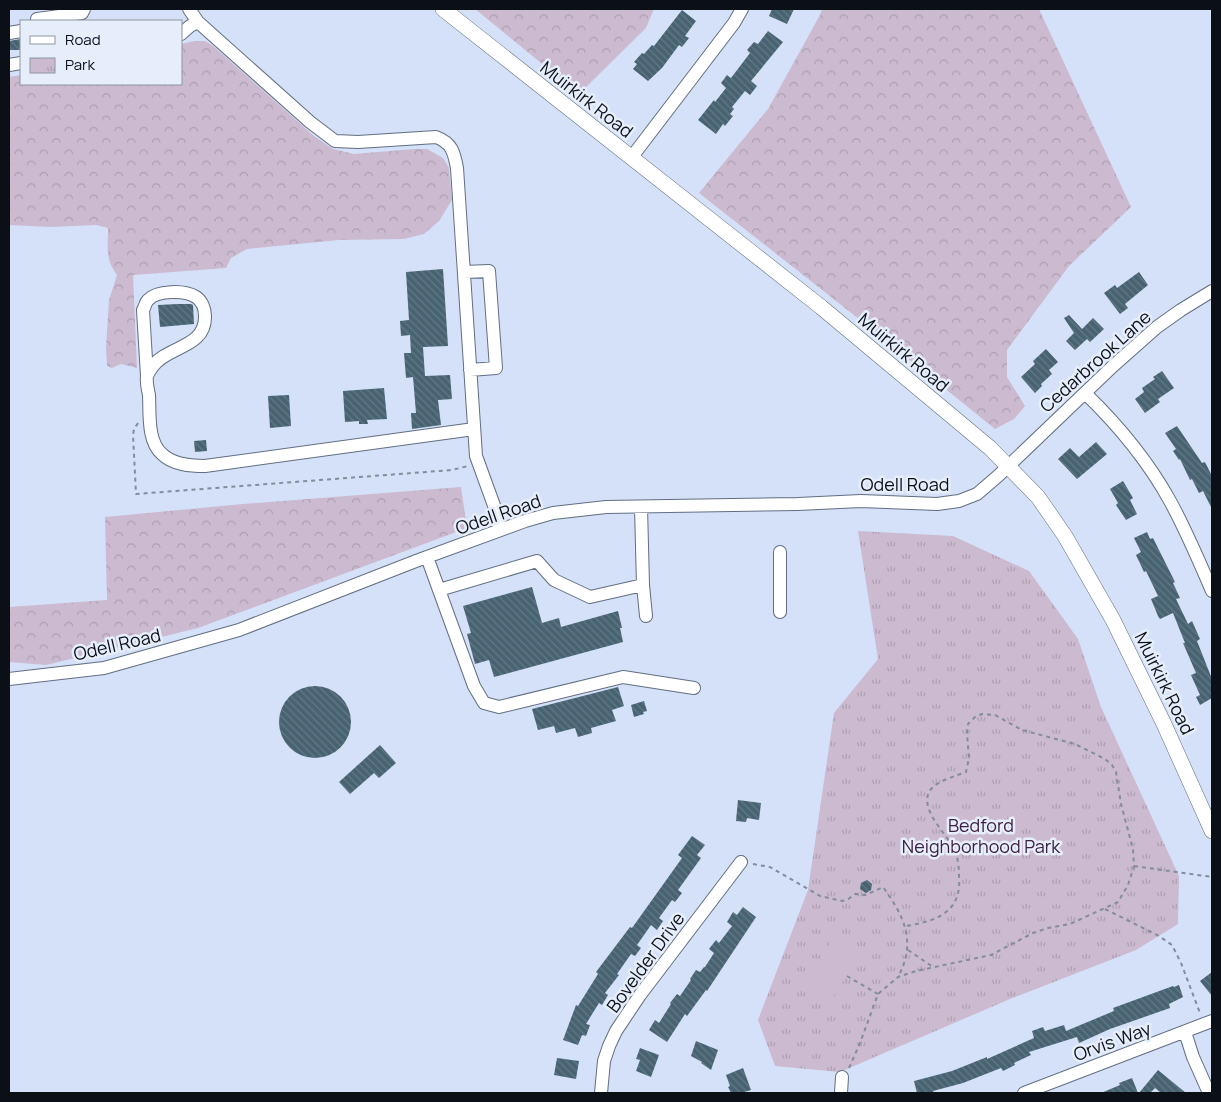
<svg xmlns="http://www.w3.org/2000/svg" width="1221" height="1102" font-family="Manrope,sans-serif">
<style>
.forest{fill:url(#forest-crowns)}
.park{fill:url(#park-tufts)}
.pitch{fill:#ccbad0}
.building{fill:url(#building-back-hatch)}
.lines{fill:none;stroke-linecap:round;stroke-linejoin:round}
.minor-casing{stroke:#626e82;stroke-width:14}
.major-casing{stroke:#626e82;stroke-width:16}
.path{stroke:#828c9c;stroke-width:2;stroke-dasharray:4 4;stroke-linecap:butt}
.minor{stroke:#fff;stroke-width:12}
.major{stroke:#fff;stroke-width:15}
.labels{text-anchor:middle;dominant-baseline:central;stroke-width:5;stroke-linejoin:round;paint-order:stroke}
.street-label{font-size:18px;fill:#0b1017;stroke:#e6eefc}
.park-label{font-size:18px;fill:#3d2043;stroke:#e6eefc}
</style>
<defs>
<pattern id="forest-crowns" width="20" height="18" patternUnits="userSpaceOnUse" patternTransform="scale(1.25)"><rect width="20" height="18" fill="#ccbad0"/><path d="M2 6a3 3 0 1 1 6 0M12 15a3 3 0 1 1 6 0" fill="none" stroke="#ae9fb2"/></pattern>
<pattern id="park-tufts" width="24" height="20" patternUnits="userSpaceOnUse" patternTransform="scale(1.25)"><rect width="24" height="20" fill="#ccbad0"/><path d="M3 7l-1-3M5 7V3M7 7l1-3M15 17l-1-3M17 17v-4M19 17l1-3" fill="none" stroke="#ae9fb2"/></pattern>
<pattern id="building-back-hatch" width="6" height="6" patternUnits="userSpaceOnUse" patternTransform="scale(1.25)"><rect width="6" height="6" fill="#476372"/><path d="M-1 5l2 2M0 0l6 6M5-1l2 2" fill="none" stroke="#637884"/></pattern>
</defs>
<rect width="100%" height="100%" fill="#d4e1f8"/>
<path class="forest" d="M475,9h179l-8,19 -67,66z
M822,9h217l92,198 -62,59 -62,84v27l18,29 -11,13 -19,10 -136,-110 -160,-126 69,-84 52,-94z
M195,41h10l7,4 102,91 19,13 21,5 60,-5h13l16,9 6,10 3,32 -13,21 -15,13 -20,5 -65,1 -92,9 -16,9 -5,10 -93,7 4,93 -16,-4 -9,4 -5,-2 -1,-19 3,-47 8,-25c-12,-16 -9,-28 -9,-47l-12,-3 -46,2 -41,-2v-148l12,-2v9h160v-40z
M461,487l6,41 -269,100 -152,37 -37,-3v-55l98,-7 -2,-83 138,-13z"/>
<path class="park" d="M858,531l95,5 76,35 49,68 23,68 78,169 -1,48 -42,26 -126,49 -170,73 -65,-6 -17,-46 50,-130 26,-177 44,-54z"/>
<path class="pitch" d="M834,937l26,17 -29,46 -26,-17z"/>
<path class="building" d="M772,9h22l-7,15 -18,-8z
M682,10l14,11 -11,15 4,2 -7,9 -3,-2 -17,23 -14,13 -15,-12 4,-5 -3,-2 8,-9 2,1 8,-9 2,1z
M768,31l15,11 -32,39 6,5 -7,9 -5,-4 -13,16 2,2 -4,5 3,2 -8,10 -2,-2 -7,10 -18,-14 16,-20 1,2 11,-14 -5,-5 6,-8 4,3 19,-25 -3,-3 7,-8 4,2z
M21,39v11h-11l-1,-9z
M443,269l5,77 -25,1 2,29 25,-1 2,24 -14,1 3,25 -29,4 -1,-16h5l-3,-36 -7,1 -2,-25h7l-1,-18 -9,1 -1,-15 9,-1 -3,-48z
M1139,272l9,13 -23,19 3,4 -8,6 -16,-21 11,-8 2,3z
M178,304h13l2,1 1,19 -34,3 -2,-22z
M1069,315l13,14 11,-11 11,11 -14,13 -3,-3 -12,11 -9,-9 8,-8 -10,-15z
M1046,349l12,13 -9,8 3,4 -11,10 1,2 -7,7 -14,-16 14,-13 -2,-3z
M1162,371l12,17 -16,11 2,3 -15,11 -10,-14 9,-7 -2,-4 13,-9 -2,-2z
M384,388l3,31 -20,1 1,4h-9v-3l-14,1 -2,-31z
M289,395l2,31 -21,2 -2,-32z
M1177,426l25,37 3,-1 7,14v33l-9,-18 -4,2 -7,-14 -2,1 -10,-21 -1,1 -6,-9 3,-2 -11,-16z
M206,440l1,11 -12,1 -1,-11z
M1096,442l11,12 -30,25 -19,-20 12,-11 9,9z
M1123,481l10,17 -3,2 7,14 -11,6 -10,-15 2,-2 -8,-14z
M1147,532l3,7 3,-1 22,44 -2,1 7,15 -4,1 12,25 4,-3 8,18 -3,2 15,38v19l-12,7 -4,-8 4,-2 -9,-20 5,-2 -13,-30h2l-12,-30 -13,6 -2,-3 -7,-17 7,-3 -12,-25 -2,1 -8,-17 5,-3 -7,-14z
M532,587l10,36 17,-5 2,9 57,-16 4,17h-2l3,14 -129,35 -5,-17 -14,4 -8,-30 4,-1 -8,-27z
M279 722a36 36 0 1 1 72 0a36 36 0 1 1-72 0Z
M618,687l6,19 -12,4 4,11 -25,7 1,5 -14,4 -3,-9 -19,5 -2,-7 -16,4 -6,-21z
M644,701l3,10 -4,1 1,2 -10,3 -3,-12z
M380,745l16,18 -17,15 -5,-5 -24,21 -11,-12z
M738,800l23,3 -2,17 -12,-2 -1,4 -10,-1z
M692,836l13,9 -8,10 4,3 -23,32 4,3 -7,9 -3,-2 -13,18 4,3 -6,9 -6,-5 -14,20 4,3 -6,8 -4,-2 -14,20 2,1 -14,18 3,2 -6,10 -3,-2 -13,21 4,1 -4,11 -4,-1 -4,10 -15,-5 13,-35 2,1 20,-32 -2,-2 34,-45 2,1 50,-70 -4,-3z
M867,880l5,4 -1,6 -5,3 -6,-4 1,-6z
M743,907l13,10 -49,74 -1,-1 -19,26 -2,-2 -18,28 -18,-12 6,-10 4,3 12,-19 -1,-1 7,-9 3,2 11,-16 -1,-1 6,-9 4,2 4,-5h1l9,-14 -5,-4 7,-9 3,3 13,-17 -5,-4 6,-10 4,3z
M1212,972v24l-12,-15z
M1179,985l4,12 -14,7 1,4 -60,21 -31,14 -2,-6 -48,15 2,3 -17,8 1,2 -12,6 -2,-3 -38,15 -30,8 1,2h-17l-3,-12 38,-10 35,-14v2l47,-21 -2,-7 11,-4 2,4 19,-6 2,6 48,-20 -1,-3 60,-22 1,1z
M696,1041l22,9 -7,20 -10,-7 1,-1 -11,-6z
M640,1048l19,7 -8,22 -15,-6 4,-11 -4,-1z
M557,1058l22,3 -3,18 -22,-4z
M743,1068l8,22 -10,3h-10l-3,-6 2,-1 -4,-11z
M1158,1070l28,23h-25l-6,-5 -5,5h-11z
M1132,1078l6,15h-37l19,-8 -1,-2z"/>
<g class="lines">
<defs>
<path id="minor" d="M189,9l9,13 112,100 25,19 23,1 78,-5c16,6 18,15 21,31l19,288 20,55 4,19
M37,19l45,-6 2,-4
M9,33l12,-2
M181,34l9,-8 8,-4
M9,65l12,-2
M631,158l103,-135 8,-14
M464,272l25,-1 7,97 -26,2
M147,376l-4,-66c2,-3 2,-7 5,-10 9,-10 37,-10 48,-3 6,4 9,12 9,19 1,32 -38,30 -52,50 -2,3 -5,7 -6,10 -1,6 1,14 2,19 1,18 -2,46 13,59 11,11 29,12 43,12l269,-37
M1085,393c33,32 63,68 85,108 16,29 29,60 42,90
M780,552v60
M427,557l12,33 98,-29 17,19 36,17 53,-12 -2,-78
M643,585l3,31
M439,590l35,96 10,17 15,4 124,-30 71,11
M9,679l95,-11 135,-38 177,-69 109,-40 28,-8 53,-6 192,-3 63,-3 76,3 22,-3 18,-7 21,-18 115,-110 44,-39 24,-17 31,-19
M1185,1032l8,25 16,36
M601,1093l3,-32 5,-15 7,-15 24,-36 101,-133
M841,1093l1,-16
M1024,1093l188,-72"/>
<path id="major" d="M443,9l378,298 169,141 48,49 27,39 48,84 51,104 48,107"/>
</defs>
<use href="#minor" class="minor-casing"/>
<use href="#major" class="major-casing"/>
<path class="path" d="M138,423l-4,6 -1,6 3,59 316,-24 16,-4
M753,864l17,3 50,29 22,5 5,-1 8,-6 11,1 17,-8c21,29 34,55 15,90
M1134,866l78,11
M1105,909l54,27 13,9 9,18 19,50
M908,950l25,17
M847,976l31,18
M849,1068l11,-25 18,-49 20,-17 18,-6 75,-16 42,-22 15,-5 22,-4 48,-22 10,-17 6,-19 -1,-17 -12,-45 -5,-32 -4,-7 -7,-6 -30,-15 -53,-14 -27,-15 -13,-1 -7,3 -7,7 -1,10 2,24 -3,14c-10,4 -31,9 -37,20 -9,19 18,42 25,57 4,8 5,18 5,27 3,36 -22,45 -53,50"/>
<use href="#minor" class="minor"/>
<use href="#major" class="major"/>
</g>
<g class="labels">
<g class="street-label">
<text transform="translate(587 99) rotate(38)">Muirkirk Road</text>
<text transform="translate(904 352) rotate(40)">Muirkirk Road</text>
<text transform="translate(1095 361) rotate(-42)">Cedarbrook Lane</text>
<text x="905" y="484">Odell Road</text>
<text transform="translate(498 514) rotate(-19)">Odell Road</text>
<text transform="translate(117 644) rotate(-13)">Odell Road</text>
<text transform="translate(1165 683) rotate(64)">Muirkirk Road</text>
<text transform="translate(645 962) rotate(-54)">Bovelder Drive</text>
<text transform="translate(1112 1041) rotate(-20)">Orvis Way</text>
</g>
<g class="park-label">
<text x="981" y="825">Bedford<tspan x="981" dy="21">Neighborhood Park</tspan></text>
</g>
</g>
<rect width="1221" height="1102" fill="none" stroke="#0b1017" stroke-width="20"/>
<rect x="20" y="20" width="162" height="65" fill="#e6eefc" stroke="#8e95a0"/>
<rect x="30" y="36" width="25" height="8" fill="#ffffff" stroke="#8e95a0"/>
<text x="65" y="45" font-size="15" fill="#0b1017">Road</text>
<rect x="30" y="58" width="25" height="15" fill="url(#park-tufts)" stroke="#8e95a0"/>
<text x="65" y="70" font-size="15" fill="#0b1017">Park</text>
</svg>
